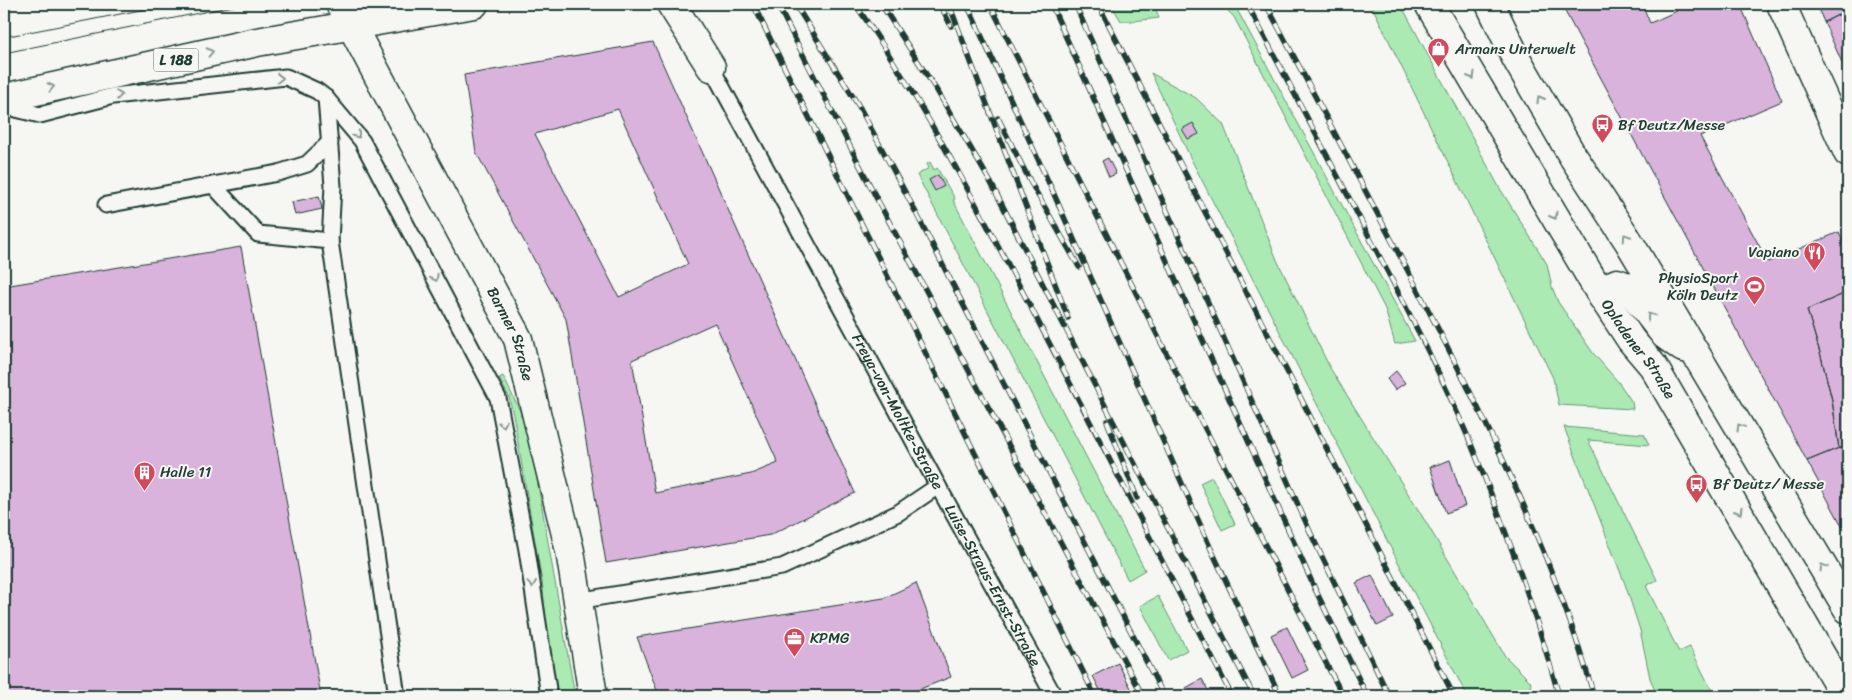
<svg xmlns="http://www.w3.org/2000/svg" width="1852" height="700" font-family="Sriracha,sans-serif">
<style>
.grass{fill:#abebb3;stroke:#659474}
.building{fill:#d9b3dc;stroke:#1f3d34;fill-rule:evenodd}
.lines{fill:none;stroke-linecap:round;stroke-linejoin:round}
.service-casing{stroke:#1f3d34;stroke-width:19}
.minor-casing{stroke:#1f3d34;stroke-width:31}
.secondary-casing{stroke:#1f3d34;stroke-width:31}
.primary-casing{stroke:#1f3d34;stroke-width:31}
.service{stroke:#f6f6f2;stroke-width:15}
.minor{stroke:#f6f6f2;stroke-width:28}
.secondary{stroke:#f6f6f2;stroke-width:28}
.primary{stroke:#f6f6f2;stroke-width:28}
.tram{stroke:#1f3d34;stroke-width:1}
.rail-casing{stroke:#1f3d34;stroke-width:5.5}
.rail{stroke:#f6f6f2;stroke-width:4;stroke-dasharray:11;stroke-linecap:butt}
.oneway{stroke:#8a9a93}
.labels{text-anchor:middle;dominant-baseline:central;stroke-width:4;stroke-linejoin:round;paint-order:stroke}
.shield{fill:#f6f6f2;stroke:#60746d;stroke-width:1}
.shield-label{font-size:14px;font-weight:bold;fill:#1f3d34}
.poi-label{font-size:15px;fill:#1f3d34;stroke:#f6f6f2;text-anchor:start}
.street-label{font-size:15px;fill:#1f3d34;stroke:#f6f6f2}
</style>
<rect width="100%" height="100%" fill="#f6f6f2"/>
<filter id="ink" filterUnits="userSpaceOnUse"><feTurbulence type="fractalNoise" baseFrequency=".02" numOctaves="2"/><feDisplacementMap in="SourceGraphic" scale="10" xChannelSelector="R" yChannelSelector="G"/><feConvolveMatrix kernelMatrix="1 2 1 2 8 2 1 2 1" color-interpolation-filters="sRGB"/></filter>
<g filter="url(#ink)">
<path class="grass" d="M1111,4h43l5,14 -26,3h-12z
M1221,4h13l181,337 -20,3 -10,-35 -151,-292z
M1371,4h28l7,10 93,173 48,77 5,23 6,15 35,51 26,30 13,19 1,7 -74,-4 -6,-27z
M1151,73l45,25 27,26 54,136 53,108 97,156 78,132 25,25 4,15h-67l-276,-537z
M930,162l4,8 3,-2 18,31 -2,1 192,370 -17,10 -211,-405 12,-7 -2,-4z
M503,376l17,35 11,34 44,251h-17l-11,-62 -4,-46 -29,-169 -5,-22 -10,-19z
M1564,427l80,7 5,11 -61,-5 69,140 -11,6 33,66 11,-5 22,44 -8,5h-47l-7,-18 -10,-48 -15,-46z
M1212,477l23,47 -13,6 -22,-47z
M1158,596l29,54 -19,10 -28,-54z"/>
<path class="building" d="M1561,4h81l8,19 27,-12 -3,-7h66l42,97 -82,35 68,126 71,-30 9,22v38l-41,18 14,46 11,44 7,48 -32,13z
M1816,4h32v6l-24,12z
M1848,10v66l-24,-54z
M653,42l202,451 -85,42 -164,28 -40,-244 -90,-167 -12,-77zM618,109l70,155 -69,33 -84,-163zM715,323l63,140 -27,11 -96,19 -23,-133z
M1193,123l6,11 -11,5 -6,-10z
M1108,158l8,16 -7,3 -7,-16z
M938,175l6,11 -9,5 -6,-11z
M319,196l3,13 -27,6 -3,-13z
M241,247l80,449h-317v-410z
M1848,292v155l-9,2 -7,-49 -11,-44 -14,-46z
M1396,371l9,12 -10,7 -8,-11z
M1848,447v90l-41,-76 32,-13z
M1450,460l15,46 -19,7 -16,-46z
M1372,575l21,43 -16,8 -21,-43z
M916,583l35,94 -49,19h-243l-22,-59 247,-39z
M1287,627l21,43 -16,8 -21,-43z
M1118,663l17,33h-32l-10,-20z
M1202,679l9,17h-21l-4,-8z"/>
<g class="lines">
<defs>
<g id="service">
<path id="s1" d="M711,67l227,419 116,210"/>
<path d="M326,98l7,88 -3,55 67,455"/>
<path d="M4,106l36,9 73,-19 173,-19 31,14 9,7 36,43 136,257 29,152 22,146"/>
<path d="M213,185l45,49 72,7"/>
<path d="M106,205l172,-32 29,-9 23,-22"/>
<path d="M577,601l205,-34 116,-54 40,-27"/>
</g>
<g id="minor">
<path id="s2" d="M340,4l178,335 52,212 23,145"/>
<path d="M671,4l40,63"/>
<path d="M1781,4l67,149"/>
</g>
<g id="secondary">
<path id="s3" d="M1429,4l173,292 29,44 22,26 192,330"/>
<path d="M1490,4l26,54 56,97 57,87 219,367"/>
<path d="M1602,296l6,-9 9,-4 11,4 37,48 18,13"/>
</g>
<path id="primary" d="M4,98l253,-56 217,-38"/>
</defs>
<use href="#service" class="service-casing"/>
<use href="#minor" class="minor-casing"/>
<use href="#secondary" class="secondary-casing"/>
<use href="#primary" class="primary-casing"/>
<use href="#service" class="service"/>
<use href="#minor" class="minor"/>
<use href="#secondary" class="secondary"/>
<use href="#primary" class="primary"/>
<path class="tram" d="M4,37l167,-33
M4,53l239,-49"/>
<defs>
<path id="rail" d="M753,4l342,692
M777,4l101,197 265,495
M795,4l65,104 52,97 252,491
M855,4c66,94 119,196 173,298 69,131 136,263 204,394
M881,4l58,90 52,89 263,513
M940,4l11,22
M949,4l119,314
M967,4l86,188 158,357 69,147
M990,4l192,380 161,312
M1051,4l264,585 52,107
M1075,4l237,532 77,160
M1098,4l356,692
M1247,4c43,81 86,162 128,244 34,64 67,128 96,196 34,82 64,166 88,252
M1266,4c48,90 95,179 143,269 72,137 142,274 185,423
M998,118l33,65 48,84
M1107,421l30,77"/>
</defs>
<use href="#rail" class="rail-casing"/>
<use href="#rail" class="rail"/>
</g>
<defs><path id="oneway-chevron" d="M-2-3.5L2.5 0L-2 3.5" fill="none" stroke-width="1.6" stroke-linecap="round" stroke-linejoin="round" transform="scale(1.25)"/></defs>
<g class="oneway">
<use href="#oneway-chevron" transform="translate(210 52) rotate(-12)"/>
<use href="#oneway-chevron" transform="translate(1472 76) rotate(60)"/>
<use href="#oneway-chevron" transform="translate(280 78) rotate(-1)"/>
<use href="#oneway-chevron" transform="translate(51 87) rotate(-12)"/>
<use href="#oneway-chevron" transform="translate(119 95) rotate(-7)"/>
<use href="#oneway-chevron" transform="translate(1540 99) rotate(-120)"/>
<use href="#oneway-chevron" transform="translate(357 135) rotate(51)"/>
<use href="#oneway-chevron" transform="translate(1554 216) rotate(60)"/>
<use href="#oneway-chevron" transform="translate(1626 237) rotate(-123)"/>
<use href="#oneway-chevron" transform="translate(435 278) rotate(62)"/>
<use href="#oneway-chevron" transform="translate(1650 316) rotate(-127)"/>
<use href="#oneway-chevron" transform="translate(503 424) rotate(79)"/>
<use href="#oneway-chevron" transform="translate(1740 427) rotate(-121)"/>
<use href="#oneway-chevron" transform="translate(1739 511) rotate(60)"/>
<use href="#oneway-chevron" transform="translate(1823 567) rotate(-121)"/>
<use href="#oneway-chevron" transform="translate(532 584) rotate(82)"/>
</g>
</g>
<defs>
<symbol id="shop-pin" viewBox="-11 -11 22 30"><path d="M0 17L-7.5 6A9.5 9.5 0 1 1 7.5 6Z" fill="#d1495b" stroke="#f6f6f2"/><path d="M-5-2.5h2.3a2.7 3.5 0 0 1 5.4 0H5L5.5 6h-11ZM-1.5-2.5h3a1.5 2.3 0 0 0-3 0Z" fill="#fff"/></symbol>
<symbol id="bus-pin" viewBox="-11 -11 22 30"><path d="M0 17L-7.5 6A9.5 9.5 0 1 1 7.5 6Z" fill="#d1495b" stroke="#f6f6f2"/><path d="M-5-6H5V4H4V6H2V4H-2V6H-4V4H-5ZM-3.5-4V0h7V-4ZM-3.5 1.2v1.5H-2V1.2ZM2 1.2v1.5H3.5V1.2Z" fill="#fff"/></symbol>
<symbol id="restaurant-pin" viewBox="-11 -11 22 30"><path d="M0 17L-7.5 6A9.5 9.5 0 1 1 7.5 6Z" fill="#d1495b" stroke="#f6f6f2"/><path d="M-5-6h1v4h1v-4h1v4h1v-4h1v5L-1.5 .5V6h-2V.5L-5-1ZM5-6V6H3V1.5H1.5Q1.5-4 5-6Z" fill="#fff"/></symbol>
<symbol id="stadium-pin" viewBox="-11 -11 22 30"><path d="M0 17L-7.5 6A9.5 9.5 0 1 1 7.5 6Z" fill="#d1495b" stroke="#f6f6f2"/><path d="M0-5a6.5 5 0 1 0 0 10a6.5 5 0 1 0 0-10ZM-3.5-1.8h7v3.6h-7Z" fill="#fff"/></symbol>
<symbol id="building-pin" viewBox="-11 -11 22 30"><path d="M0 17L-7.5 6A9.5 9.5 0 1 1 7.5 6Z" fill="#d1495b" stroke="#f6f6f2"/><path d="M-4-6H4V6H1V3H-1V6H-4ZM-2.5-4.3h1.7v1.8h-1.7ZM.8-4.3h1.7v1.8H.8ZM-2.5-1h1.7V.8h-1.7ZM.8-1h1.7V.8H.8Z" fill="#fff"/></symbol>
<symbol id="office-pin" viewBox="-11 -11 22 30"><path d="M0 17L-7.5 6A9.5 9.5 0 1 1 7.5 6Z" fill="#d1495b" stroke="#f6f6f2"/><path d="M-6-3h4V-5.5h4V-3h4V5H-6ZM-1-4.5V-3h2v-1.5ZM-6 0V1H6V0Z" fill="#fff"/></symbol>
</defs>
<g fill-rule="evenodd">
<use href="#shop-pin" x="1426" y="36" width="25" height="34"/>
<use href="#bus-pin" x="1590" y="112" width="25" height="34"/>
<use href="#restaurant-pin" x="1802" y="240" width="25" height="34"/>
<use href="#stadium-pin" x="1742" y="274" width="25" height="34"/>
<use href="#building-pin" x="132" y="460" width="25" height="34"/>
<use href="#bus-pin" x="1684" y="472" width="25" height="34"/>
<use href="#office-pin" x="782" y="626" width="25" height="34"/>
</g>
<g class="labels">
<rect class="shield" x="153.5" y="48.5" width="45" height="23" rx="4"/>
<g class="shield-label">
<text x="176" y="60">L 188</text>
</g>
<g class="poi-label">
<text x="1455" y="49">Armans Unterwelt</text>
<text x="1618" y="125">Bf Deutz/Messe</text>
<text x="1799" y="252" text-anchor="end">Vapiano</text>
<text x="1738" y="278" text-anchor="end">PhysioSport<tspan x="1738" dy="17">Köln Deutz</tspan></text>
<text x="160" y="472">Halle 11</text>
<text x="1713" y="484">Bf Deutz/ Messe</text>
<text x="810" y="638">KPMG</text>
</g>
<g class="street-label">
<text stroke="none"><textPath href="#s2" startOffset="372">Barmer Straße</textPath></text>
<text stroke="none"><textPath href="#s3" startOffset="404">Opladener Straße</textPath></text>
<text stroke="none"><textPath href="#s1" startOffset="392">Freya-von-Moltke-Straße</textPath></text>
<text stroke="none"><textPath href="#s1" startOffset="590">Luise-Straus-Ernst-Straße</textPath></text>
</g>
</g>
<rect width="1852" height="700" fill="none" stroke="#f6f6f2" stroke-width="20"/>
<rect x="10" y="10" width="1832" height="680" fill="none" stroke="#1f3d34" stroke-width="2" filter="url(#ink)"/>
</svg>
